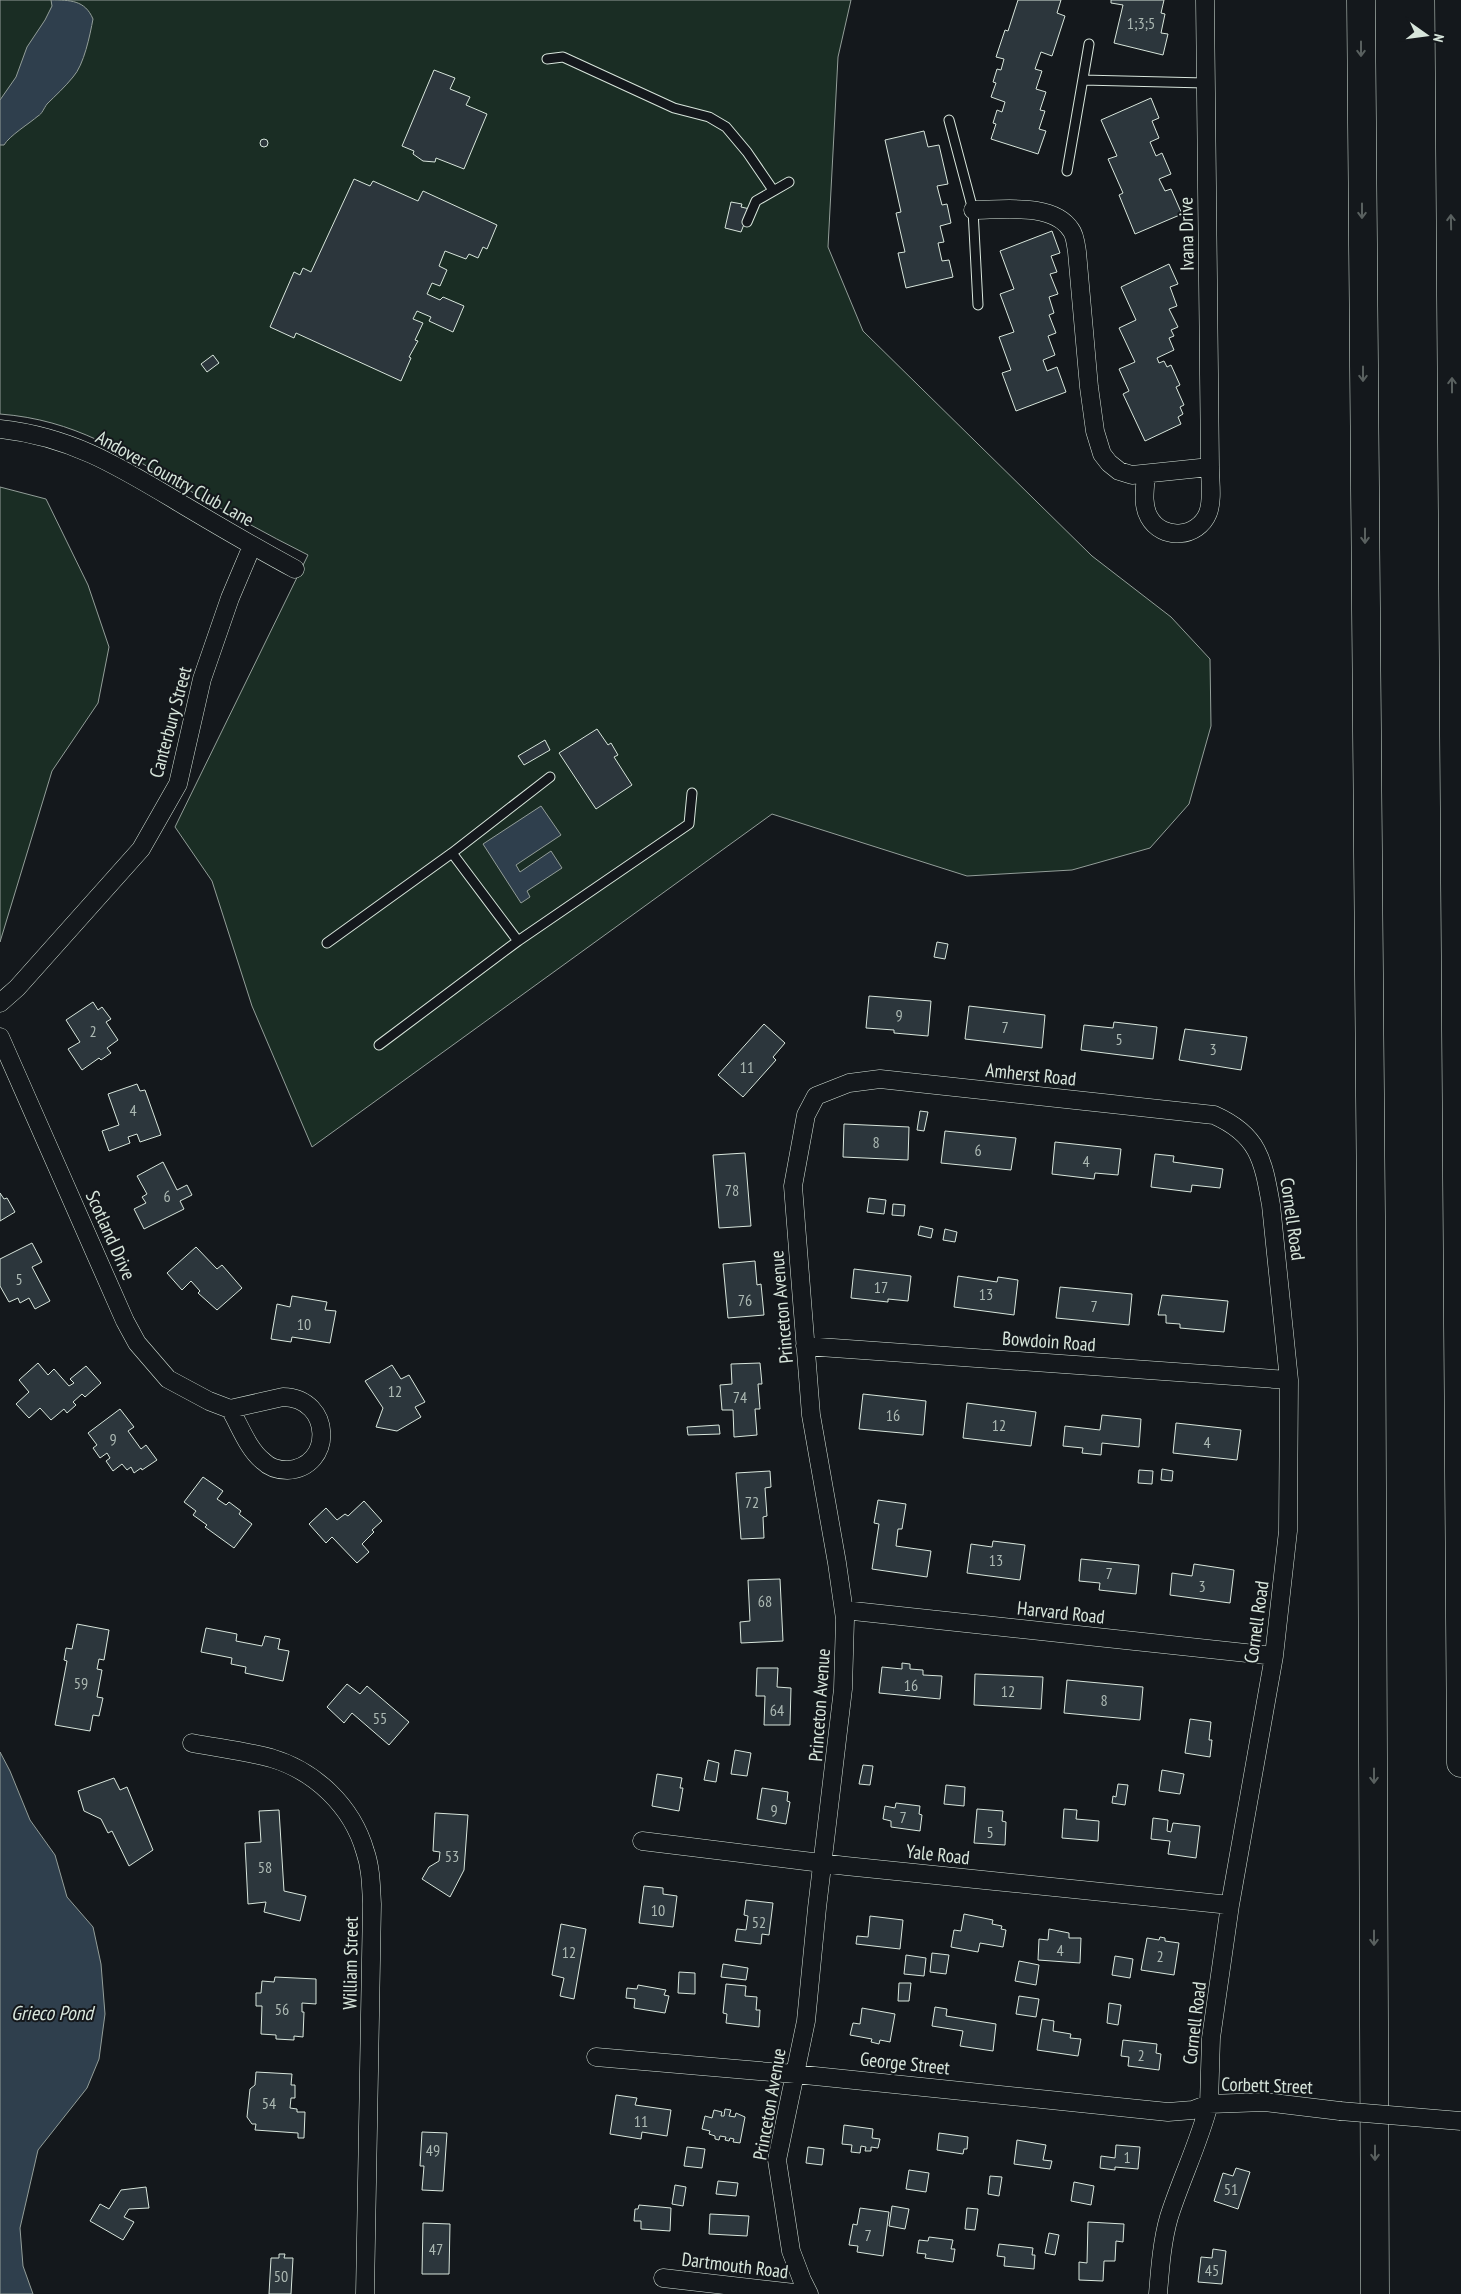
<svg xmlns="http://www.w3.org/2000/svg" width="1461" height="2294" font-family="'PT Sans Narrow',sans-serif">
<style>
.green{fill:#1a2d24;stroke:#939e99}
.water{fill:#2f3f4d;stroke:#939e99}
.building{fill:#2c363c;stroke:#d8e6dc}
.lines{fill:none;stroke-linecap:round;stroke-linejoin:round}
.service-casing{stroke:#d8e6dc;stroke-width:11}
.minor-casing{stroke:#d8e6dc;stroke-width:19}
.motorway-casing{stroke:#d8e6dc;stroke-width:29}
.service{stroke:#14181c;stroke-width:9}
.minor{stroke:#14181c;stroke-width:18}
.motorway{stroke:#14181c;stroke-width:28}
.minor-bridge-casing{stroke:#d8e6dc;stroke-width:19;stroke-linecap:butt}
.minor-bridge{stroke:#14181c;stroke-width:18}
.oneway{stroke:#59605f}
.labels{text-anchor:middle;dominant-baseline:central;stroke-width:4;stroke-linejoin:round;paint-order:stroke}
.number-label{font-size:16px;fill:#adbab4}
.street-label{font-size:19px;fill:#d8e6dc;stroke:#14181c}
.water-label{font-size:20px;font-style:italic;fill:#d8e6dc;stroke:#14181c}
</style>
<rect width="100%" height="100%" fill="#14181c"/>
<path class="green" d="M0,0h851l-13,57 -10,190 35,84 229,225 79,61 39,42 1,67 -22,78 -39,44 -78,22 -105,6 -195,-62 -460,333 -60,-141 -40,-125 -37,-54 133,-272c-42,-21 -83,-44 -123,-67 -64,-36 -109,-68 -185,-74z
M0,487l46,12 42,86 21,62 -11,56 -46,68 -52,171z"/>
<path class="water" d="M51,0c19,0 34,0 42,19 -3,16 -9,46 -20,58 -8,10 -17,18 -26,27 -3,4 -5,10 -9,12 -8,7 -29,20 -34,29h-4v-45l16,-23 11,-30 18,-27 7,-14z
M541,806l20,29 -45,30 4,7 31,-21 11,17 -35,23 3,6 -9,6 -38,-59z
M0,1752l10,19 20,49 25,35 12,42 26,30 8,37 4,50 -6,45 -12,29 -49,62 -18,78 3,38 10,28h-33z"/>
<path class="building" d="M1018,0h43l-4,13 8,3 -13,40 -11,-4 -6,17 7,2 -6,18 10,3 -6,18 5,1 -6,18 7,2 -8,23 -47,-15 5,-15 -3,-1 4,-13 5,2 3,-10 -14,-5 5,-14 -3,-1 4,-13 4,1 3,-11 -8,-2 9,-27 3,1z
M1111,0h53l-3,13 4,1 -4,19 7,1 -5,21 -49,-12 9,-38 -12,-2z
M434,70l21,8 -5,11 20,8 -4,8 21,9 -23,55 -28,-11 -1,4 -12,-1 -10,-7 1,-3 -12,-5z
M1151,98l8,20 -7,3 7,17 -9,4 6,14 6,-3 9,21 -12,5 6,12 6,-2 11,25 -47,20 -16,-39 4,-2 -15,-34 9,-3 -16,-36z
M924,131l4,16 11,-2 9,39 -11,2 5,19 5,-1 4,19 -11,3 4,16 -6,1 4,18 7,-1 4,17 -47,11 -8,-35 7,-1 -9,-39 5,-1 -16,-72z
M260 143a4 4 0 1 1 8 0a4 4 0 1 1-8 0Z
M354,179l16,7 3,-5 45,20 5,-10 74,34 -10,24 -4,-2 -5,11 -9,-4 -3,5 -21,-8 -6,15 8,4 -7,16 -8,-3 -5,11 13,6 3,-3 21,9 -11,26 -24,-11 2,-4 -14,-6 -4,8 10,4 -8,17 3,1 -9,16 2,1 -10,23 -105,-48 -2,5 -24,-11 24,-55 6,3 3,-7 8,4z
M731,202l11,2 -1,3 9,2 -9,23 -16,-4z
M1052,231l8,22 -9,3 6,16 -7,2 8,20 -9,3 5,16 -5,2 7,18 -8,3 7,19 -12,5 4,11 10,-4 9,25 -50,19 -14,-38 9,-3 -12,-33 15,-5 -14,-38 14,-5 -14,-38z
M1169,264l9,20 -8,3 7,19 -8,3 9,18 -7,3 3,6 -5,2 5,12 -17,8 2,5 5,-2 3,6 4,-2 9,20 -4,2 8,18 -4,2 3,7 -5,3 3,7 -36,17 -22,-47 6,-3 -10,-22 16,-7 -16,-34 17,-8 -15,-33z
M213,355l6,8 -12,9 -6,-8z
M597,729l11,16 3,-2 7,12 -4,2 18,28 -36,24 -37,-56z
M545,740l5,10 -26,15 -6,-9z
M937,942l11,2 -3,15 -11,-2z
M869,996l62,5 -3,35 -34,-3v-3l-28,-2z
M93,1002l5,8 4,-3 9,12 -5,3 12,18 -11,8 4,5 -10,7 -2,-2 -17,12 -14,-21 12,-7 -14,-22z
M969,1006l76,9 -3,33 -77,-9z
M1114,1022l43,5 -4,32 -72,-9 3,-25 29,3z
M764,1024l21,19 -12,14 3,3 -33,37 -25,-22z
M1185,1029l62,8 -6,33 -62,-10z
M137,1084l3,7 5,-1 16,45 -21,7 -3,-8 -9,3 2,6 -21,8 -7,-20 17,-6 -11,-31z
M920,1111l8,1 -4,19 -7,-1z
M844,1124l65,3 -1,33 -65,-3z
M945,1131l71,7 -5,32 -70,-7z
M1055,1142l66,7 -3,26 -23,-2 -1,6 -42,-5z
M745,1153l6,73 -32,2 -6,-73z
M1155,1154l19,2 -1,6 50,7 -3,19 -28,-3 -1,7 -40,-5z
M163,1162l14,28 10,-5 5,10 -12,6 4,8 -40,20 -10,-20 12,-6 -4,-6 5,-3 -10,-18z
M0,1193l4,6 3,-1 8,14 -15,9z
M869,1198l17,2 -2,14 -17,-2z
M893,1204l12,1 -1,11 -12,-1z
M920,1226l13,3 -2,9 -13,-3z
M945,1229l12,3 -2,10 -12,-2z
M32,1243l10,19 -10,5 18,34 -15,8 -6,-11 -9,5 -2,-5 -9,4 -9,-16v-27z
M196,1247l21,22 5,-4 20,23 -25,22 -19,-17 2,-2 -9,-10 -9,9 -15,-17z
M755,1261l2,24 4,-1 3,31 -36,3 -5,-54z
M854,1269l57,7 -3,25 -20,-2v3l-37,-4z
M958,1276l39,6 1,-5 20,3 -4,35 -60,-8z
M1060,1287l72,7 -3,31 -73,-7z
M1162,1295l66,6 -4,31 -44,-4v-4l-14,-1v-8h-8z
M292,1296l35,6 -2,8 11,1 -6,32 -38,-6 -1,5 -20,-3 6,-35 13,3z
M38,1363l10,12 6,-6 15,17 5,-3 -4,-4 16,-13 15,17 -16,14 -3,-3 -9,8 3,3 -9,8 -3,-4 -13,11 -11,-12 -11,10 -13,-14 13,-12 -10,-12z
M760,1363l2,21h-4l2,25h-5l2,26 -23,2 -1,-27h-11l-2,-25 12,-1 -1,-20z
M392,1365l9,14 8,-4 16,27 -10,5 6,10 -24,14 -21,-4 7,-19 -18,-27z
M863,1394l63,7 -3,34 -64,-6z
M967,1403l69,9 -5,34 -68,-8z
M120,1409l14,18 -6,4 13,18 5,-4 11,15 -15,10 -1,-2 -7,5 -3,-6 -4,3 -5,-6 -9,7 -7,-10 4,-3 -3,-5 -7,5 -7,-10 4,-3 -9,-12z
M1102,1415l39,4 -2,28 -37,-4 -1,12 -19,-2 1,-5 -20,-2 2,-20 35,4z
M1176,1423l65,7 -4,30 -64,-7z
M719,1425l1,9 -32,1 -1,-8z
M1162,1469l11,2 -1,10 -11,-1z
M1139,1470l14,1 -1,13 -14,-1z
M770,1471l1,16 -6,1 2,28 -4,1 1,21 -23,1 -5,-66z
M203,1477l20,14 -6,8 9,6 3,-3 12,9 -2,3 13,10 -18,24 -29,-21 2,-2 -14,-10 3,-4 -12,-9z
M878,1500l28,4 -4,25h-4l-2,17 35,5 -4,26 -55,-8 7,-45 -5,-1z
M364,1501l18,20 -10,9 2,2 -12,12 7,8 -12,11 -25,-26 -6,6 -17,-19 17,-16 11,12 8,-6 3,2z
M993,1541l32,4 -5,35 -53,-7 4,-29 21,3z
M1081,1559l58,6 -3,29 -37,-4 1,-7 -21,-2z
M1194,1564l40,6 -4,33 -60,-8 2,-22 20,3z
M780,1579l3,62 -42,2 -1,-21 10,-1 -2,-41z
M77,1624l32,6 -5,30 -5,-1 -2,10 5,1 -5,27 6,1 -4,18 -6,-1 -3,16 -35,-6 12,-64 -3,-1 2,-12 6,1z
M206,1628l31,6 -1,7 26,5 3,-10 15,3 -2,10 11,2 -6,30 -38,-8 1,-6 -15,-3 1,-6 -31,-6z
M902,1663l8,1v5l13,1v5l19,1 -2,23 -61,-6 3,-26 20,2z
M757,1668h21l-1,19 14,1 -1,37h-26l1,-29h-9z
M975,1674l68,3 -2,32 -67,-4z
M1067,1680l76,7 -3,33 -76,-7z
M347,1684l13,10 7,-8 42,36 -20,23 -37,-32 -8,10 -17,-16z
M1190,1719l21,3 -2,18h3l-2,17 -25,-4z
M735,1750l16,3 -4,23 -16,-2z
M708,1760l11,3 -3,19 -12,-2z
M863,1765l10,1 -3,19 -11,-1z
M1162,1770l22,4 -4,20 -21,-3z
M657,1774l25,4 -2,10h3l-4,23 -27,-5z
M114,1778l6,12 7,-3 26,63 -24,16 -17,-35 -4,2 -7,-14 -17,-8 -6,-20z
M1118,1784l10,1 -3,20 -13,-2 1,-7 3,1z
M946,1785l19,2 -1,19 -20,-2z
M762,1788l26,4 -1,9 3,1 -4,22 -29,-5z
M896,1803l24,3 -1,8 3,1 -2,16 -29,-4v-6l-8,-2 2,-13 10,2z
M977,1809l26,2 -1,10 4,1 -1,23 -31,-2z
M1064,1809l13,1 -1,9 23,2 -1,20 -36,-3z
M279,1810l5,81 22,5 -6,25 -36,-9 2,-10 -18,2 -3,-61 16,-1 -2,-31z
M435,1813l33,2 -4,55 -14,27 -28,-18 7,-12 10,-6 1,-9 -7,-1z
M1153,1818l15,2 -1,11 4,1 2,-9 27,3 -4,32 -28,-4 2,-13 -19,-2z
M644,1886l19,2v6l14,2 -4,31 -34,-4z
M746,1900l27,3 -4,32 -7,-1 -1,10 -26,-3 2,-12 9,1 2,-14 -4,-1z
M964,1914l29,6 -1,4 10,2 -1,3 5,1 -3,17 -23,-4 -2,9 -27,-5 3,-17 7,1z
M870,1916l33,4 -3,29 -44,-5 1,-8 11,1z
M561,1924l25,5 -12,70 -14,-3 4,-18 -12,-3z
M1049,1929l20,4v5h12l-1,25 -42,-3 1,-21 9,1z
M1160,1937l5,1v3l14,2 -5,32 -33,-5 6,-32 12,2z
M932,1953l17,2 -3,19 -16,-2z
M906,1955l20,3 -2,18 -20,-2z
M1115,1956l18,3 -3,19 -18,-3z
M1019,1961l20,4 -3,20 -21,-4z
M723,1964l25,4 -2,12 -25,-3z
M679,1972l16,1v21l-17,-1z
M275,1977l41,2v25l-14,-1v9h2l-1,25 -9,-1v4l-18,-1v-4l-15,-1 1,-28h-6v-13h5l1,-12 12,1z
M899,1983h12l-2,18h-11z
M726,1984l20,2 -1,10 12,1 -1,13h4l-1,17 -33,-4 1,-9 -4,-1z
M638,1985l28,5 -2,5 5,1 -4,17 -31,-5 1,-9 -9,-1 1,-10 10,1z
M1019,1996l20,3 -3,18 -20,-3z
M1109,2003l12,2 -3,20 -11,-2z
M935,2007l12,2 -1,7 50,8 -3,27 -33,-5 3,-15 -31,-5z
M862,2008l33,6 -5,28 -10,-2 -1,4 -8,-2 1,-3 -22,-4 3,-12 7,1z
M1042,2019l12,2 -1,10 18,3 -1,4 11,1 -3,17 -41,-6z
M1123,2040l34,4 -1,9 5,1 -2,16 -31,-4 1,-9 -8,-1z
M256,2072l36,2 -1,11h4v13h-4l-1,10 7,1v3h8l-1,26h-6v-5l-43,-3 1,-6h-4l-5,-7 3,-28 5,-4z
M616,2095l21,3 -2,7 36,5 -4,26 -25,-4 -1,7 -31,-5z
M725,2109l6,1 -2,6 6,1 1,-4 9,4 -5,26 -7,-1 1,-3 -4,-1 -1,3 -4,-1 1,-3 -6,-1 -1,4 -4,-1v-3l-6,-2 1,-3 -8,-2 3,-13 7,2 2,-8 8,2 -1,4h3z
M844,2125l29,4 -1,9 8,1 -2,9 -7,-1v4h-6l1,-4 -5,-1 -1,7 -9,-1 1,-7 -10,-1z
M422,2132l25,1 -4,58 -21,-1 2,-24h-4z
M939,2133l29,4 -1,12h-3l-1,5 -26,-4z
M1017,2140l29,5 -3,15 9,1 -2,8 -36,-5z
M1116,2145l24,2 -2,22 -23,-2v3l-15,-2 1,-12 14,2z
M687,2147l18,2 -3,19 -18,-2z
M808,2147l16,2 -2,16 -16,-2z
M1236,2168l14,4 -12,37 -24,-8 9,-28 10,3z
M909,2170l20,3 -3,19 -20,-3z
M990,2176l12,1 -3,19 -11,-2z
M718,2181l20,2 -2,13 -20,-2z
M1074,2182l20,4 -3,19 -20,-4z
M675,2185l11,2 -3,19 -11,-2z
M146,2187l3,21 -20,1 -5,8 10,5 -11,18 -33,-19 10,-17 9,5 12,-19z
M639,2205l32,3 -1,23 -29,-2v-8h-7l1,-12h3z
M892,2206l17,3 -4,20 -16,-3z
M860,2208l29,4 -6,44 -26,-4 1,-6 -9,-1 4,-21 4,1z
M967,2208l11,1 -3,21 -10,-1z
M710,2214l39,2 -2,20 -38,-2z
M1088,2222l36,2 -1,18 -7,-1 -1,20h-11l-1,20 -24,-1v-18l8,1z
M423,2223l27,1 -1,50h-27z
M1049,2233l10,2 -4,20 -10,-2z
M929,2237l24,3 -2,9h4l-2,13 -28,-4 1,-4 -9,-1 2,-13 9,1z
M999,2244l34,4 -1,7h3l-1,14 -30,-3 1,-9 -8,-1z
M1213,2249l13,2 -4,33 -24,-2 3,-25 11,1z
M279,2254h6l-1,4h9l-2,36h-22l2,-36h8z"/>
<g class="lines">
<defs>
<path id="service" d="M547,59l16,-2 111,51 35,9 17,10 21,25 26,38
M1083,80l122,3
M949,120l24,90 5,95
M1067,171l22,-127
M747,222l9,-21 33,-19
M550,777l-98,76 66,88 171,-117 3,-31
M327,943l125,-90
M379,1045l139,-104"/>
<path id="minor" d="M973,210c29,0 80,-8 98,20 4,5 5,15 6,22l12,135 6,44 7,23 7,9 10,8 13,4 78,-8 -5,-467
M0,429c74,8 123,40 185,77 37,22 73,43 110,63
M1146,475c-1,13 -4,30 3,42 13,24 49,21 59,-4 5,-13 2,-32 2,-46
M0,1003l17,-15 124,-139 37,-65 24,-105 28,-81 22,-52
M0,1037l125,284 12,22 31,36 41,22 21,8 53,-12c50,1 51,71 4,73 -9,0 -18,-3 -24,-9 -15,-12 -23,-35 -33,-52
M805,1346l484,34
M844,1610l430,46
M192,1743c26,5 53,8 79,15 44,13 81,48 94,93 6,17 6,35 7,53l-7,390
M642,1841l204,25 384,39
M596,2057l199,17 373,38 25,-2 16,-6 2,-66 19,-133 44,-249 14,-125 1,-151 -18,-175c-8,-45 -12,-70 -57,-90l-334,-36 -31,4 -33,13 -10,19 -13,71 18,229 26,148 8,56 -2,70 -26,219 -11,113 -29,139 14,91 11,29 7,14
M663,2278l140,16
M1158,2294c2,-25 4,-53 11,-77 12,-38 30,-74 40,-113l56,-2 75,9"/>
<path id="motorway" d="M1361,0l10,1216 4,1078
M1449,0l12,1763"/>
</defs>
<use href="#service" class="service-casing"/>
<use href="#minor" class="minor-casing"/>
<use href="#motorway" class="motorway-casing"/>
<use href="#service" class="service"/>
<use href="#minor" class="minor"/>
<use href="#motorway" class="motorway"/>
<defs>
<path id="minor-bridge" d="M1340,2111l121,10"/>
</defs>
<use href="#minor-bridge" class="minor-bridge-casing"/>
<use href="#minor-bridge" class="minor-bridge"/>
</g>
<defs><path id="oneway-shaft" d="M-6 0H5M1.5-3L5.5 0L1.5 3" fill="none" stroke-width="1.6" stroke-linecap="round" stroke-linejoin="round" transform="scale(1.25)"/></defs>
<g class="oneway">
<use href="#oneway-shaft" transform="translate(1361 49) rotate(90)"/>
<use href="#oneway-shaft" transform="translate(1362 211) rotate(90)"/>
<use href="#oneway-shaft" transform="translate(1451 222) rotate(-91)"/>
<use href="#oneway-shaft" transform="translate(1363 374) rotate(90)"/>
<use href="#oneway-shaft" transform="translate(1452 385) rotate(-90)"/>
<use href="#oneway-shaft" transform="translate(1365 536) rotate(90)"/>
<use href="#oneway-shaft" transform="translate(1374 1776) rotate(90)"/>
<use href="#oneway-shaft" transform="translate(1374 1938) rotate(90)"/>
<use href="#oneway-shaft" transform="translate(1375 2153) rotate(90)"/>
</g>
<g class="labels">
<g class="number-label">
<text x="1141" y="23">1;3;5</text>
<text x="899" y="1015">9</text>
<text x="1005" y="1027">7</text>
<text x="93" y="1031">2</text>
<text x="1119" y="1039">5</text>
<text x="1213" y="1049">3</text>
<text x="747" y="1067">11</text>
<text x="133" y="1110">4</text>
<text x="876" y="1142">8</text>
<text x="978" y="1150">6</text>
<text x="1086" y="1161">4</text>
<text x="732" y="1190">78</text>
<text x="167" y="1196">6</text>
<text x="19" y="1279">5</text>
<text x="881" y="1287">17</text>
<text x="986" y="1294">13</text>
<text x="745" y="1300">76</text>
<text x="1094" y="1306">7</text>
<text x="304" y="1324">10</text>
<text x="395" y="1391">12</text>
<text x="740" y="1397">74</text>
<text x="893" y="1415">16</text>
<text x="999" y="1425">12</text>
<text x="113" y="1439">9</text>
<text x="1207" y="1442">4</text>
<text x="752" y="1502">72</text>
<text x="996" y="1560">13</text>
<text x="1109" y="1573">7</text>
<text x="1202" y="1586">3</text>
<text x="765" y="1601">68</text>
<text x="81" y="1683">59</text>
<text x="911" y="1685">16</text>
<text x="1008" y="1691">12</text>
<text x="1104" y="1700">8</text>
<text x="777" y="1710">64</text>
<text x="380" y="1718">55</text>
<text x="774" y="1810">9</text>
<text x="903" y="1817">7</text>
<text x="990" y="1832">5</text>
<text x="452" y="1856">53</text>
<text x="265" y="1867">58</text>
<text x="658" y="1910">10</text>
<text x="759" y="1922">52</text>
<text x="1060" y="1950">4</text>
<text x="569" y="1952">12</text>
<text x="1160" y="1956">2</text>
<text x="282" y="2009">56</text>
<text x="1141" y="2055">2</text>
<text x="269" y="2103">54</text>
<text x="641" y="2121">11</text>
<text x="433" y="2150">49</text>
<text x="1127" y="2157">1</text>
<text x="1231" y="2189">51</text>
<text x="868" y="2235">7</text>
<text x="436" y="2249">47</text>
<text x="1212" y="2270">45</text>
<text x="281" y="2276">50</text>
</g>
<g class="street-label">
<text transform="translate(1186 234) rotate(-91)">Ivana Drive</text>
<text transform="translate(175 478) rotate(29)">Andover Country Club Lane</text>
<text transform="translate(170 722) rotate(-75)">Canterbury Street</text>
<text transform="translate(1031 1074) rotate(6)">Amherst Road</text>
<text transform="translate(1293 1219) rotate(82)">Cornell Road</text>
<text transform="translate(111 1235) rotate(66)">Scotland Drive</text>
<text transform="translate(781 1307) rotate(-95)">Princeton Avenue</text>
<text transform="translate(1049 1341) rotate(4)">Bowdoin Road</text>
<text transform="translate(1061 1612) rotate(6)">Harvard Road</text>
<text transform="translate(1256 1622) rotate(-82)">Cornell Road</text>
<text transform="translate(819 1705) rotate(-86)">Princeton Avenue</text>
<text transform="translate(938 1854) rotate(6)">Yale Road</text>
<text transform="translate(350 1963) rotate(-89)">William Street</text>
<text transform="translate(1194 2023) rotate(-83)">Cornell Road</text>
<text transform="translate(905 2063) rotate(6)">George Street</text>
<text transform="translate(1267 2085) rotate(2)">Corbett Street</text>
<text transform="translate(769 2104) rotate(-80)">Princeton Avenue</text>
<text transform="translate(735 2265) rotate(7)">Dartmouth Road</text>
</g>
<g class="water-label">
<text x="52" y="2013">Grieco Pond</text>
</g>
</g>
<g transform="translate(1426 35) rotate(104)" stroke="#14181c" stroke-width="4" paint-order="stroke">
<path d="M0-4L9 19L0 12L-9 19Z" fill="#d8e6dc"/>
<text y="-8" font-size="14" font-weight="bold" text-anchor="middle" fill="#d8e6dc">N</text>
</g>
</svg>
